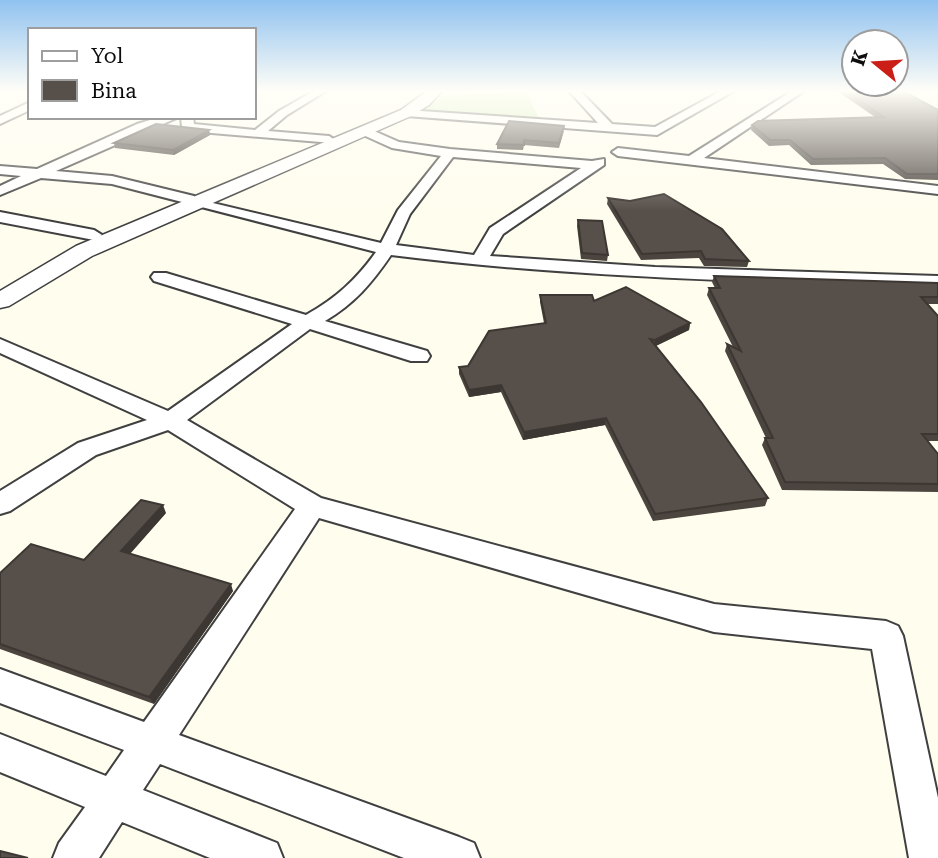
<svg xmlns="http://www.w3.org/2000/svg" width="938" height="858" font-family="'Roboto Serif',serif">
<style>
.green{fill:#cdeeb3}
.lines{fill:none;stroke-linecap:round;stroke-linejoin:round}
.minor-casing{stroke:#404040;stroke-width:4}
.tertiary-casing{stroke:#404040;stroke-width:3}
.minor{fill:#fff;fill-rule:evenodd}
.tertiary{fill:#fff;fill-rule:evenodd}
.wall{fill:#4b443f}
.shaded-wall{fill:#3d3733}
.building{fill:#574f49;stroke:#3d3733;stroke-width:2}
</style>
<rect width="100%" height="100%" fill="#fffdee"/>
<path class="green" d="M526,92l14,28 -119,-8 20,-16z"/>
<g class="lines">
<defs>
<path id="minor" d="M314,91h12l-39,24 -19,16 61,5 6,4 -2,3 -145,-12 -6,-4 -1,-10h12l1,7 61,6 24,-19z
M569,91h11l32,33 43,3 66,-36h13l-77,44 -251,-19 -6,-3 6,-3 192,13z
M792,91h12l-100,67 234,28v8l-320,-38 -6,-4 6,-4 71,8z
M30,102v8l-30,14v-8z
M160,117h19l-123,54 56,5 82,20 2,3 185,44 17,-33 43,-54 -49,-8 -31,-14v-6l4,-1 34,15 51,7 142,12 12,-2v6l-101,69 -13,22 165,11 283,9v12c-183,-7 -366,-10 -547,-33 -19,28 -37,49 -66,66l102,30 3,5 -3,5h-16l-101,-32 -123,91 134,78 393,106 172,17 12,5 5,10 35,162v60h-29l-37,-209 -158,-17 -395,-114 -140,217 280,102 15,6 6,15h-76l-244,-94 -17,26 134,53 6,15h-73l-88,-36 -23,36h-46l6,-15 26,-36 -85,-35v-38l106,42 18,-26 -124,-47v-34l144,53 151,-213 -127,-79 -72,25 -86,56 -10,3v-23l78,-48 69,-23 -147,-67v-14l168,72 124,-87 -138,-43 -3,-4 3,-4h12l140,42c30,-17 50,-35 70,-63l-264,-68 -71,-6 -41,17v-9l21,-10 -21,-2v-8l37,3 100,-45zM453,157l128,11 -91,60 -16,27 -78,-10 14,-31z
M0,212l94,18 8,5 -8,5 -94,-18z"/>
<path id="tertiary" d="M427,91h15l-13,14 -18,11 -319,140 -83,50 -9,2v-17l76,-45 325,-136z"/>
</defs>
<use href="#minor" class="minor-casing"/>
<use href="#tertiary" class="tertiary-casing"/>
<use href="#minor" class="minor"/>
<use href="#tertiary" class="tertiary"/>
</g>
<path class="wall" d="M837,91h66l35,19v70l-33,-1 -22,-15 -72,1 -22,-20 -20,1 -18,-16 1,-5 123,-8z
M209,130l1,5 -36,20 -59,-7 -1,-5z
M564,131l-5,17 -35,-3 -1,5 -26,-1v-5z
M608,198l141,63 -2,6 -43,-1 -5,-8 -58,2 -34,-56z
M578,220l30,35 -1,6 -26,-2 -4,-33z
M714,276l224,7v21h-11l11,12v125h-10l10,13v38l-156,-2 -20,-45 3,-7h1l-41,-87 2,-7 6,3 -26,-52 2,-7h6l-3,-6z
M540,295l54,6 96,22 -1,7 -33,16 112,152 -3,8 -112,15 -48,-96 -82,15 -22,-48 -32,5 -10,-23v-7l9,-1 76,-43 -4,-21z
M166,513l-36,41 103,37 -79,113 -154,-55v-76l84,-13z"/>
<path class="shaded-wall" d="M209,130l1,5 -36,20 -1,-5z
M690,323l-1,7 -36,17 2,-7z
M501,385v7l-32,5v-7z
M606,418l-1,7 -82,15 1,-8z
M163,505l3,8 -41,46 -4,-8z
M231,584l2,7 -79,113 -5,-7z"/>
<path class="building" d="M845,91h58l35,19v64h-31l-22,-16 -72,1 -23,-19h-20l-18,-15 6,-4 126,-4z
M509,121l55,5 -5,17 -35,-3v5l-27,-1z
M156,124l53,6 -36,20 -59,-7z
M664,194l58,35 27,32 -44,-2 -4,-8 -59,3 -34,-56 22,3z
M578,220l24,1 6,34 -26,-2z
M714,276l224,7v14h-17l17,19v118h-16l16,20v30l-153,-2 -20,-44h8l-46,-94 14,7 -32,-63h11z
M626,287l64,36 -35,17 -5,-1 51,63 67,96 -113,16 -49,-96 -82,14 -23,-47 -32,5 -10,-23 9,-1 21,-35 57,-8 -6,-28h52l2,6z
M141,500l22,5 -42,46 110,33 -82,113 -149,-53v-71l31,-29 53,16z
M0,851l28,7h-28z"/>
<linearGradient id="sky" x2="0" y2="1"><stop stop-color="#90c2f0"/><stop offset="0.43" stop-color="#fffef7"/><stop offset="1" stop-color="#fffef7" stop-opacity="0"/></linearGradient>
<rect width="938" height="211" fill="url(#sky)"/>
<rect x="28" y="28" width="228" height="91" fill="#ffffff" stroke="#9e9e9e" stroke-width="2"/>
<rect x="42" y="51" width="35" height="10" fill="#ffffff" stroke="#9e9e9e" stroke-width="2"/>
<text x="91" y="63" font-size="21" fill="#0d0d0d">Yol</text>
<rect x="42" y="80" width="35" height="21" fill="#574f49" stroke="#9e9e9e" stroke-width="2"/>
<text x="91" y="98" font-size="21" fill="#0d0d0d">Bina</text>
<g transform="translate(875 63) rotate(288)"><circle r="33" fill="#ffffff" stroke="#9e9e9e" stroke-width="2"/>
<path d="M0-5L12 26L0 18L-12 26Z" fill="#cb1e17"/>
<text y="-10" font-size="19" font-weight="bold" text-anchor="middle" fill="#0d0d0d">K</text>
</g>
</svg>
